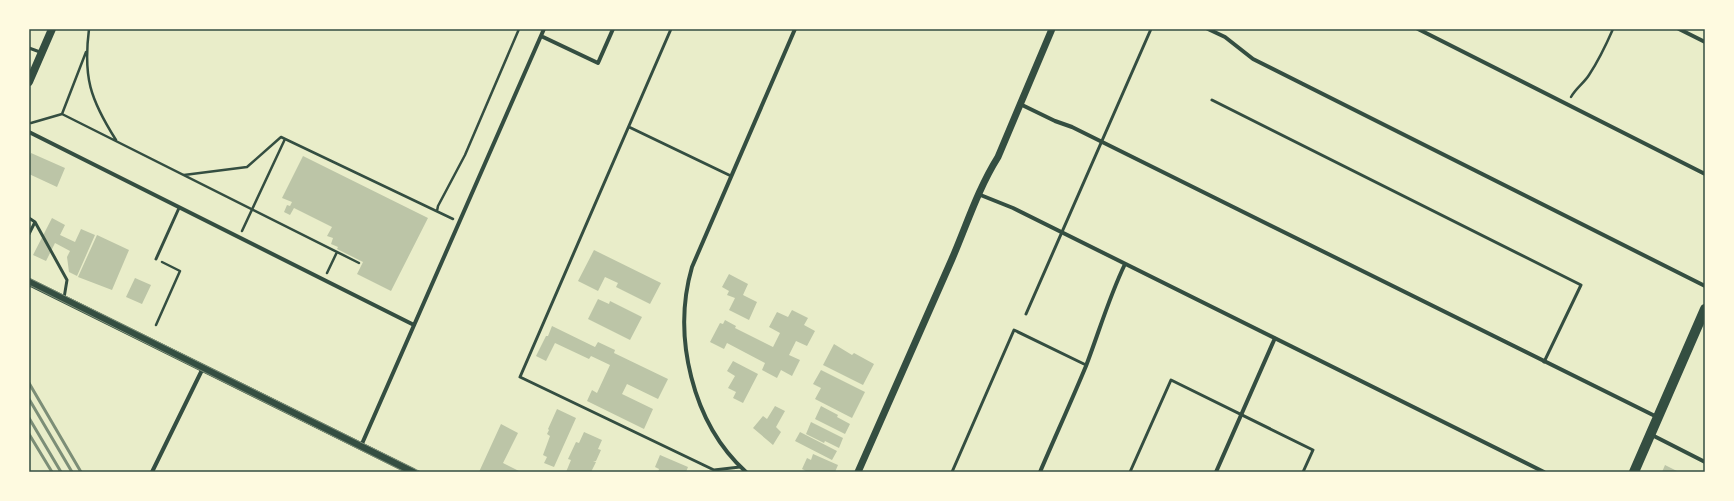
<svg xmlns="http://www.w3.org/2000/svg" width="1734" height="501" font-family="'Titillium Web',sans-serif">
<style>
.building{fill:#bcc5a7}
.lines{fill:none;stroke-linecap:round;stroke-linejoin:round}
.path{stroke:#344e41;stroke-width:2.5}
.service{stroke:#344e41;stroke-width:3}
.minor{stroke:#344e41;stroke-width:4}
.tertiary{stroke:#344e41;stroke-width:7}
.secondary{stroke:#344e41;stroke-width:8}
.primary{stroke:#344e41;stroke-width:10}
.tram{stroke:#7c8e77;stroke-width:1}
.rail{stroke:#7c8e77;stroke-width:3}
.neatline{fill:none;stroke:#344e41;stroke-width:1.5}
</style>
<rect width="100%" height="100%" fill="#e9edc9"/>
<path class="building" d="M31,153l34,15 -8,19 -28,-13v-16z
M303,156l125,62 -37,73 -34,-17 6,-12 -26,-13 1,-2 -7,-3 2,-6 -6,-2 5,-9 -38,-19 -4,7 -6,-3 3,-7 3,1 2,-4 -10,-4z
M52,218l13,7 -5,10 15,7 6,-13 14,6 -18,41 -8,-4 -2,-15 3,-6 -15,-8 -9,18 -13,-6z
M97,235l32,15 -17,40 -34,-13z
M594,250l67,33 -11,21 -34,-17 2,-4 -13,-6 -7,14 -20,-10z
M729,274l19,10 -5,11 14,7 -8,18 -20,-10 6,-12 -8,-3 2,-4 -7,-4z
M135,278l16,7 -9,19 -16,-7z
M598,299l11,5 1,-3 32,16 -12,23 -42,-21z
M792,310l16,8 -4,7 11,6 -8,15 -11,-5 -7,14 11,5 -8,16 -11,-6 -4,8 -15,-8 3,-7 -38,-20 -3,6 -14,-7 10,-19 3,1 2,-4 11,6 -1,2 38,19 7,-14 -11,-6 8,-15 11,5z
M552,326l43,21 3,-5 17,8 -1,3 54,26 -10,20 -31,-15 -5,10 31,15 -9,20 -57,-28 5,-11 5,3 13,-28 -19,-9 -2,3 -34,-16 -9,18 -10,-5 10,-20h2z
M834,344l18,11 2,-2 20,11 -11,21 -40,-20z
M733,361l25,13 -15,29 -10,-5 3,-6 -8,-4 7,-12 -8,-5z
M821,370l44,22 -13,26 -37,-19 6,-11 -8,-4z
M775,406l10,5 -9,16 5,5 -8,13 -20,-17 10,-12 4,3z
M821,406l17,9 -1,2 13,7 -5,10 -30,-15z
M557,409l19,9 -22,49 -10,-4 3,-6 -4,-2 7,-19 -3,-2 2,-4 -1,-1z
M811,422l32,16 -4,10 -14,-7 -1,2 -18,-9z
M501,424l17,9 -15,30 18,9h-42z
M584,432l18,8 -4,9 3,1 -5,11h-3l3,1 -5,10h-25l5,-12 -3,-1 8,-17 3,1z
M800,432l37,19 -5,9 -37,-19z
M813,454l25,11 -3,7h-30l1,-1 -4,-2 5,-11 4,2z
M660,455l28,12 -2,5h-28l1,-3 -4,-2z
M1665,465l14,7h-17z"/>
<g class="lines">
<path class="path" d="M89,29c-6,48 1,70 27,111
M1571,97c5,-9 13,-14 18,-22 10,-15 17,-30 24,-46
M62,114l24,-62
M31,123l31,-9 297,149
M184,175l63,-8 34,-30 172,82
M437,211l1,-5 27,-51 54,-126
M242,231l43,-92
M327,273l10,-21
M156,325l24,-54 -18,-9"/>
<path class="service" d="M671,29l-151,348 194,93 26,-3
M29,48l11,4
M1212,100l369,185 -37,77
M629,127l102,49
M29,218l6,4 -6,12
M35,222l32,58 -3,18
M156,259l23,-51
M1026,314l125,-285
M952,472l62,-142 72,35
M1130,472l41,-92 142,70 -10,22"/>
<path class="minor" d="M1208,29l17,8 28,22 452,227
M1418,29l287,145
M1679,29l26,13
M541,36l57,27 15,-34
M1020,104l35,17 17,6 585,290
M29,132l385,193
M978,194l35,14 531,264
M1650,434l55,28
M361,446l183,-417
M152,472l51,-104
M746,472c-54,-49 -74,-136 -54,-205l103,-238
M1040,472c15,-35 31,-70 46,-106 13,-34 23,-69 39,-102
M1216,472l59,-134"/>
<path class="tertiary" d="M858,472c31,-71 62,-142 94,-213 15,-35 26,-70 46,-102l54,-128"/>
<path class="secondary" d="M29,82l23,-53
M29,282l384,190"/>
<path class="primary" d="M1634,472l71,-163"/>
<path class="tram" d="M29,278l392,194
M29,285l376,187"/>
<path class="rail" d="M29,383l52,89
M29,399l43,73
M29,418l32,54
M29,434l23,38"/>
</g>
<rect width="1734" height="501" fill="none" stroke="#fefae0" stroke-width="60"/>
<rect x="30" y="30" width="1674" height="441" class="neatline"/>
</svg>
